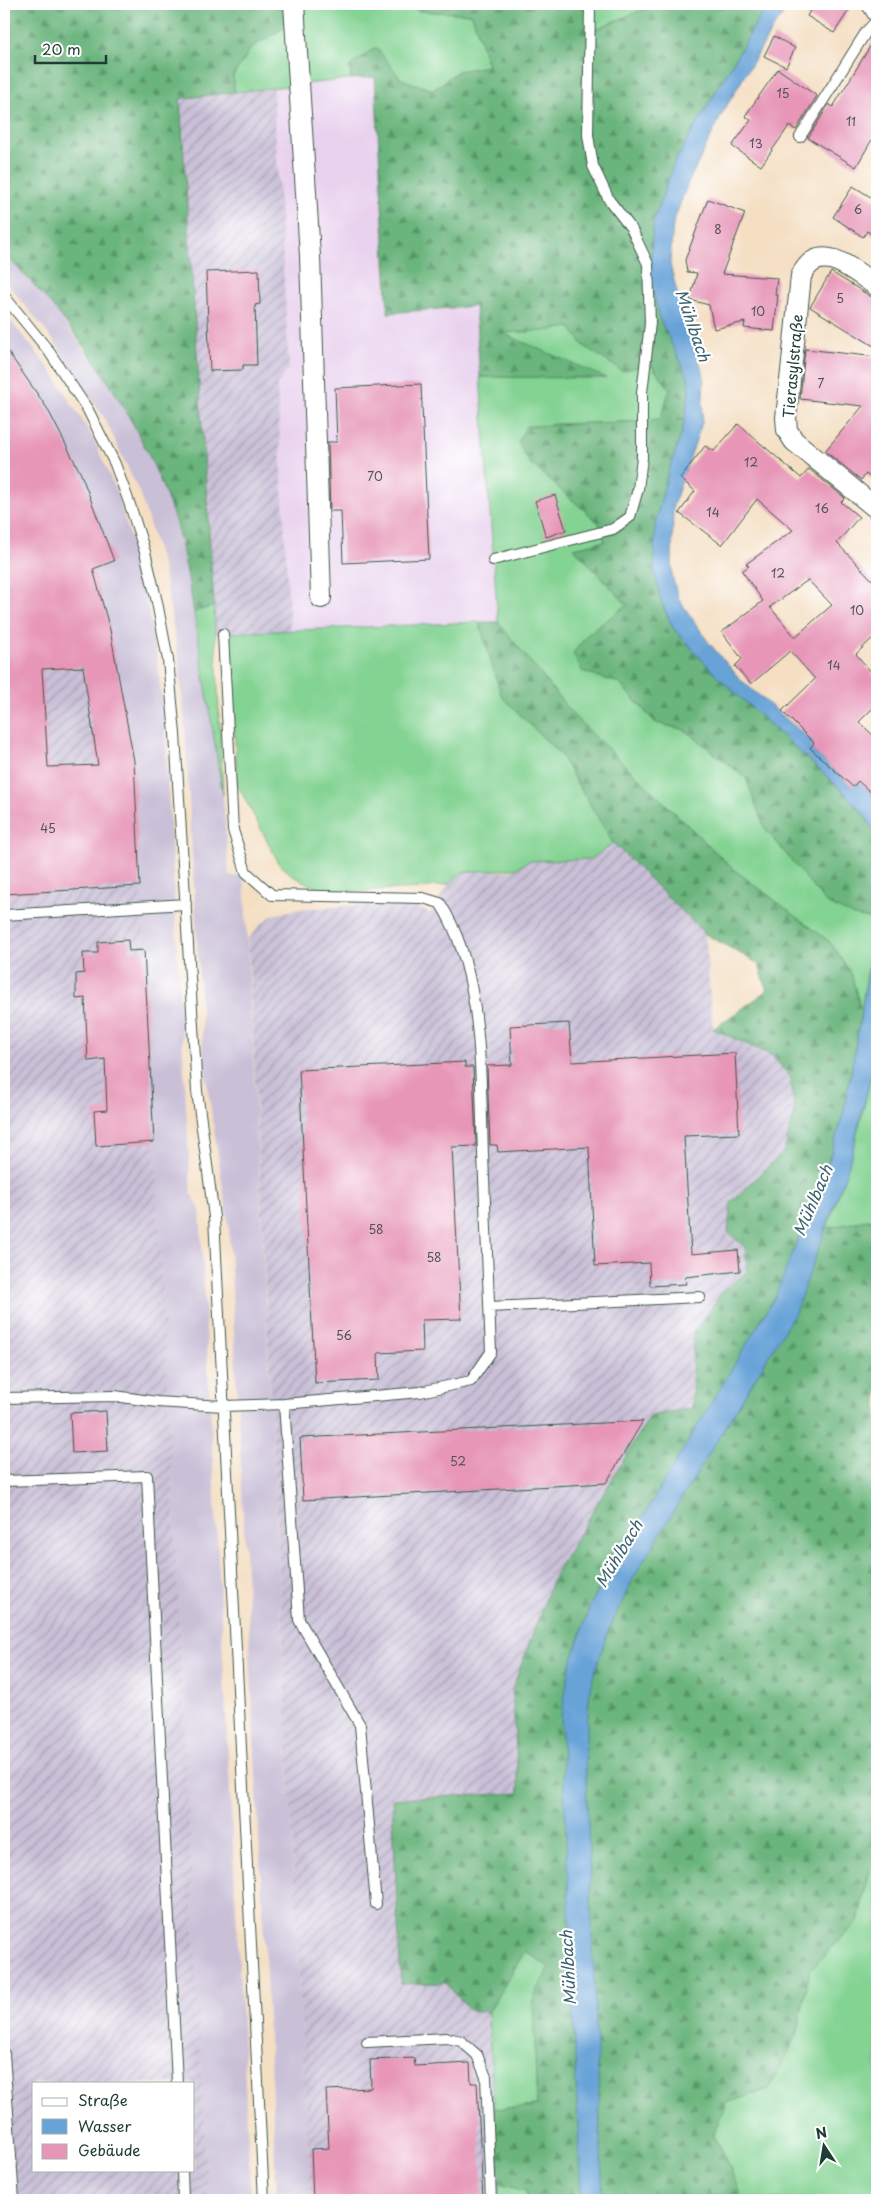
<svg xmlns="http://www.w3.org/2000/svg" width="881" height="2204" font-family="'Playpen Sans',sans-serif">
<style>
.built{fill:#e9d2ee}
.industrial{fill:url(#industrial-furrows);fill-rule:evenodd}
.railway{fill:#c9bfd7}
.grass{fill:#83d393;stroke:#518864}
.forest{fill:url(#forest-firs);stroke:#447958}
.water{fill:#68a3d8;stroke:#447086}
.building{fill:#e796b8;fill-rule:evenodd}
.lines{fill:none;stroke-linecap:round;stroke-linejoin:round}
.service-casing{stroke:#3f5549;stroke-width:12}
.minor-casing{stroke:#3f5549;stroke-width:22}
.service{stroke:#fff;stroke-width:10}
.minor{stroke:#fff;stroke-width:20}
.labels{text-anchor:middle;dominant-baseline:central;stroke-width:4.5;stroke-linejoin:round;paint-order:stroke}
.number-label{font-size:12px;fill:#515355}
.street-label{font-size:15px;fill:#1f3d34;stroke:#fff}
.water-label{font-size:16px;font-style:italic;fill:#39616d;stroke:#fff}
</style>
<defs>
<pattern id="industrial-furrows" width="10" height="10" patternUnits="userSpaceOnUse" patternTransform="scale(1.25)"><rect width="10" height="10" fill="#c9bfd7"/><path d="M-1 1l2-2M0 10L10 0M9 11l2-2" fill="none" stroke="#a39caf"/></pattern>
<pattern id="forest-firs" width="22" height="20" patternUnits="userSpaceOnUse" patternTransform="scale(1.25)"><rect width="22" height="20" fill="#6ab57d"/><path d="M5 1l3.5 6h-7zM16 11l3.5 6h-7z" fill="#579467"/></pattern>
</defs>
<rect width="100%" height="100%" fill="#fff"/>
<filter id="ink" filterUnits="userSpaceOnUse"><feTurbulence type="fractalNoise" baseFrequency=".02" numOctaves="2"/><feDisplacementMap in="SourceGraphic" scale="10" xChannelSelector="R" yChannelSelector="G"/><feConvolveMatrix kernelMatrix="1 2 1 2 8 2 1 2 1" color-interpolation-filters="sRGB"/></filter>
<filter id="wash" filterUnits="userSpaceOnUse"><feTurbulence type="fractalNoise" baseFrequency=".0096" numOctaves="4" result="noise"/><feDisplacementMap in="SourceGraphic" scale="20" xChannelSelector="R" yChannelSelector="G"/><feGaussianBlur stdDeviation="1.12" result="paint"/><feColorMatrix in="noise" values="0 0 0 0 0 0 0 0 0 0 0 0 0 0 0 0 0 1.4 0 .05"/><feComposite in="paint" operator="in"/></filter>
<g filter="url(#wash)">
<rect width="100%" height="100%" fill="#f4dfc3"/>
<path class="built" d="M375,77l13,235 87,-6 23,316 -208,9 -13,-246 12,-18 -16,-279z"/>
<path class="industrial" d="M273,88l16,280 -12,17 13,246 -75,3 -35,-535z
M4,346l43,62 34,66 33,87 -21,8 17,61 24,133 37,689 37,748h-204zM34,2083h160v87h-160z
M613,843l92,91 8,95 58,26 19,21 5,35 -11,40 -53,51 -3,30 17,15 2,25 -25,20 -29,41 -1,76 -42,7 -97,162 -41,112 7,103 -127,6 9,185 45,-1 23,27 19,2 12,188h-190l-62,-1260 12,-16 13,-9 25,-6 96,-6 16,1 20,9 19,-29 13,-12 51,-1 16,-10 63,-2z"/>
<path class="railway" d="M4,254l44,45 72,100 29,55 23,59 16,60 35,222 6,81h15l66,1324h-33l-48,-973 -25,-163 -19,-337 -6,-67 -16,-92 -23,-74 -35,-75 -51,-78 -50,-62z
M4,313l46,56 43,69 23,52 26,87 15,82 7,59 27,476 9,15 51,991h-43l-37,-748 -37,-689 -24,-133 -18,-61 22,-8 -33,-87 -34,-66 -43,-62z"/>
<path class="grass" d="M307,4h102l10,7 53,3 16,52 -30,5 -25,19 -83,-24 1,13 -116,13 -2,-16 18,-28 49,-30z
M583,4h73l-63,26z
M570,327l14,19 66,18 20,25 -9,29 -12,3 -98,3 -22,38 70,61 6,18 -31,7 53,57 -39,29 -6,37 37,12 37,40 29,7 61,48 18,49 90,89 21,4 -14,91 -10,-38 -21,-31 -98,-74 -157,-151 -77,-95 -18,-245 124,1 -103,-45 42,-2z
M214,606l9,189 -29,-183z
M479,622l23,75 58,57 53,89 -21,16 -63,2 -14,8 -53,3 -13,12 -27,4 -81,4 -26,-5 -20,-10 -15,-12 -43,-81 -7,-151z
M877,1034v184l-50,10c23,-64 42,-127 50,-194z
M877,1860v340h-135l-17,-45 -12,-19 13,-33 43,-14 28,-54 13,-65 48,-49 12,-52z
M525,1951l24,16 -16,33 4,106 -43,3 -6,-97z
M499,2184l27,7 2,9h-28z"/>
<path class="forest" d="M4,4h303l-7,14 -49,30 -18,28 2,16 -55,7 34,507 -20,6c-6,-34 -11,-68 -22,-100 -33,-96 -96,-188 -168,-258z
M409,4h174l11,26 62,-26h115l-11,13 -85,144 -22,61 7,98 28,57 1,18 -7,37 -14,41 -13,51 6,77 12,27 44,48 127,116 19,21 14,23 -2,84 -21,-4 -28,-13 -62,-76 -18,-49 -61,-48 -29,-7 -37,-40 -37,-12 -9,-18 15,-19 39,-29 -53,-57 31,-7 -6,-18 -70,-61 -11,-19 8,-17 123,-5 12,-3 9,-29 -20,-25 -28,7 -38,-25 -14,-19 -27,4 -41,2 104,45 -126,-1 -5,-71 -87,7 -13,-236 -24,2 -1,-13 26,-19 25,32 32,11 25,-19 30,-5 -16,-52 -53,-3z
M479,622h19l77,95 157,151 98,74 21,31 10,38 -8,50 -10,54 -15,48 -22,59 21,6 50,-10v642l-7,9 -12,52 -48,49 -13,65 -28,54 -43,14 -13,33 12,19 17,45h-214l-2,-9 -27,-7 -5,-75 43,-3 -4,-106 16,-33 -24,-16 -37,61 -19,-2 -23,-27 -45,1 -9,-185 127,-6 -7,-103 41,-112 97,-162 42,-8 1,-75 29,-41 25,-20 -2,-25 -17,-15 3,-30 53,-51 11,-40 -5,-35 -19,-21 -58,-26 54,-38 -8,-27 -54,-30 -92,-91 -53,-89 -58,-57z"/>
<path class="water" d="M771,4h20l-16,21 -52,87 -35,71 -15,40 -3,41 11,45 23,66 -2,48 -29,83 -1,69 6,23 31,45 32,37 73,63 -4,5 42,39 6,-6 19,17v38l-14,-23 -19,-21 -127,-116 -44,-48 -12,-27 -7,-30 1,-47 13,-51 14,-41 7,-37 -1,-18 -28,-57 -10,-41 3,-57 22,-61 85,-144z
M877,892v142l-3,29 -26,105 -53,145 -160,262 -27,56 -18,57 -5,63 18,449h-22l-20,-484 9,-50 21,-63 184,-306 53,-134 15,-48 10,-54 16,-96z"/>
<g id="blocks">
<path class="building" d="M814,4h39l-19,29 -27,-17z
M877,35v96l-21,36 -48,-29 21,-34 4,3z
M774,36l21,12 -9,19 -22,-11z
M778,69l39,27 -21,34 -7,-4 -28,40 -29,-20 19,-26 -6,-4z
M853,186l24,15v37l-10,-7 -4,6 -30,-20z
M708,199l37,14 -23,61 55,4 -2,17h3l-4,36 -30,-3 1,-6 -31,7 -5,-24 -19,-5 7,-27 -10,-1 -2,-12z
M259,270l1,34 -5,1 2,60h-14v5l-33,1 -4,-99z
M831,272l39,24 7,2v50l-67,-41z
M4,346l43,62 34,66 33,87 -21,8 17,61 24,131 6,125 -136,8zM83,667l15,98 -50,2 -6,-98z
M805,349l72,8v126l-11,-9 -5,6 -36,-29 38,-45 -63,-7z
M421,384l8,175 -86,4 -2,-52h-11l-2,-69h9l-2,-54z
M738,424l63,54 8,-9 36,29 -4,4 18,15 -22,26 40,42v49l-21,20 21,25v25l-18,18 18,17v59l-19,-17 -5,6 -43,-39 4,-5 -32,-32 33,-32 -25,-28 -39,33 -16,-18 7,-7 -20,-27 41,-31 -21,-30 7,-5 -3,-2 47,-34 -36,-31 -35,46 -43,-32 16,-22 -15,-13 25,-32 9,5zM808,580l24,25 -37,32 -25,-30z
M555,495l11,35 -20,7 -11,-36z
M128,940l1,11 15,-1 10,192 -58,4 -2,-35 13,-1 -2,-51 -17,2 -3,-63 -9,1v-25l8,-1 -1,-20h15v-11z
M569,1023l3,39 163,-9 4,81 -55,2 7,118 47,-4 2,21 -55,6 1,7 -36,2 -1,-23 -54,3 -6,-119 -91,5 -1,-7h-7l-3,-79 25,-1 -2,-39z
M465,1062v5h8l3,79 -24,1 9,172 -39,1 1,31 -45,2 1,27 -64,3 -16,-313z
M106,1411l2,40 -36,2 -2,-40z
M643,1421l-37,62 -303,17 -3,-62z
M414,2058l1,8 55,-3 1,20h6l6,117h-170l-2,-51 18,-1 -3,-58 45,-2 -1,-28z"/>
</g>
</g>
<g filter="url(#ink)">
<use href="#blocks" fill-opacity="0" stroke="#3f5549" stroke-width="1"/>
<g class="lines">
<defs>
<path id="service" d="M800,137l66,-105 11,-12
M4,296l44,54 40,60 27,54 15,41 15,47 12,50 11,58 7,74 22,357 17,126 50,983
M493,560l120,-31 17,-12 8,-28 4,-31v-65l8,-70 -2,-59 -17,-36 -22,-28 -16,-34 -5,-31 2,-131
M4,915l182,-11
M489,1307l211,-10
M4,1398l111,-2 42,6 66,4 61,-2 136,-12 51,-11 20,-29c-3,-66 -5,-132 -8,-198 -3,-79 1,-183 -43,-251l-17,-5 -151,-3 -26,-23 -13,-42 -10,-196
M284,1404l15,216 61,105 16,179
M4,1481l143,-5 30,607
M367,2042l80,-4 14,3 16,14 9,22 5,123
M4,2054l10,146
M182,2170l1,30"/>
<path id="minor" d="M294,4l16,252 11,342
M872,4l5,8
M877,286c-24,-15 -57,-48 -76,-10l-15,142 1,12 7,11 83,68"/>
</defs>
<use href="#service" class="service-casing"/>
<use href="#minor" class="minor-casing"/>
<use href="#service" class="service"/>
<use href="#minor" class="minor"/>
</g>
</g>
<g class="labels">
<g class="number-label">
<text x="783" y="93">15</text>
<text x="851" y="121">11</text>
<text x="756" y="143">13</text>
<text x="858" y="209">6</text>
<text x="718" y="229">8</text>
<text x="840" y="298">5</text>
<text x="758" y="311">10</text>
<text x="821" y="383">7</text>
<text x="751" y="462">12</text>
<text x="375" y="476">70</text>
<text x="822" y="508">16</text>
<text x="713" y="512">14</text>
<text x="778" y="573">12</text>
<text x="857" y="610">10</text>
<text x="834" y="665">14</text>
<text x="48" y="828">45</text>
<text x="376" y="1229">58</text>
<text x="434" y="1257">58</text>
<text x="344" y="1335">56</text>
<text x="458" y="1461">52</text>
</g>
<g class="street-label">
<text transform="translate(792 366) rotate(-85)">Tierasylstraße</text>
</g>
<g class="water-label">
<text transform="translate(694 325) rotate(71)">Mühlbach</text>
<text transform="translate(812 1200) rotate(-67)">Mühlbach</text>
<text transform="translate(618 1553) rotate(-59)">Mühlbach</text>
<text transform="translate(567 1968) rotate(-93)">Mühlbach</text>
</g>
</g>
<rect width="881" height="2204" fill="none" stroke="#fff" stroke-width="20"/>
<rect x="32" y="2082" width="162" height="90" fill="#ffffff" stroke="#a5b1ae"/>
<rect x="42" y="2098" width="25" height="8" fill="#ffffff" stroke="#a5b1ae"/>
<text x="78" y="2106" font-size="15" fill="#1f3d34">Straße</text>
<rect x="42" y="2119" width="25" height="15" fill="#68a3d8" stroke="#a5b1ae"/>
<text x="78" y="2132" font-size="15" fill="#1f3d34">Wasser</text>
<rect x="42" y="2144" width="25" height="15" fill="#e796b8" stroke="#a5b1ae"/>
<text x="78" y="2156" font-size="15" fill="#1f3d34">Gebäude</text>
<g transform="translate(824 2146) rotate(348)" stroke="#ffffff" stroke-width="4" paint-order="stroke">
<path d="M0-4L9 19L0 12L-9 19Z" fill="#1f3d34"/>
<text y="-8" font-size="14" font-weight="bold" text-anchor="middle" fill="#1f3d34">N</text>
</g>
<path d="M35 55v8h71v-8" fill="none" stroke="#1f3d34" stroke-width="2.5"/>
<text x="42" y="55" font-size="15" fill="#1f3d34" stroke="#ffffff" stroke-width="4" paint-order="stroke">20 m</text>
</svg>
